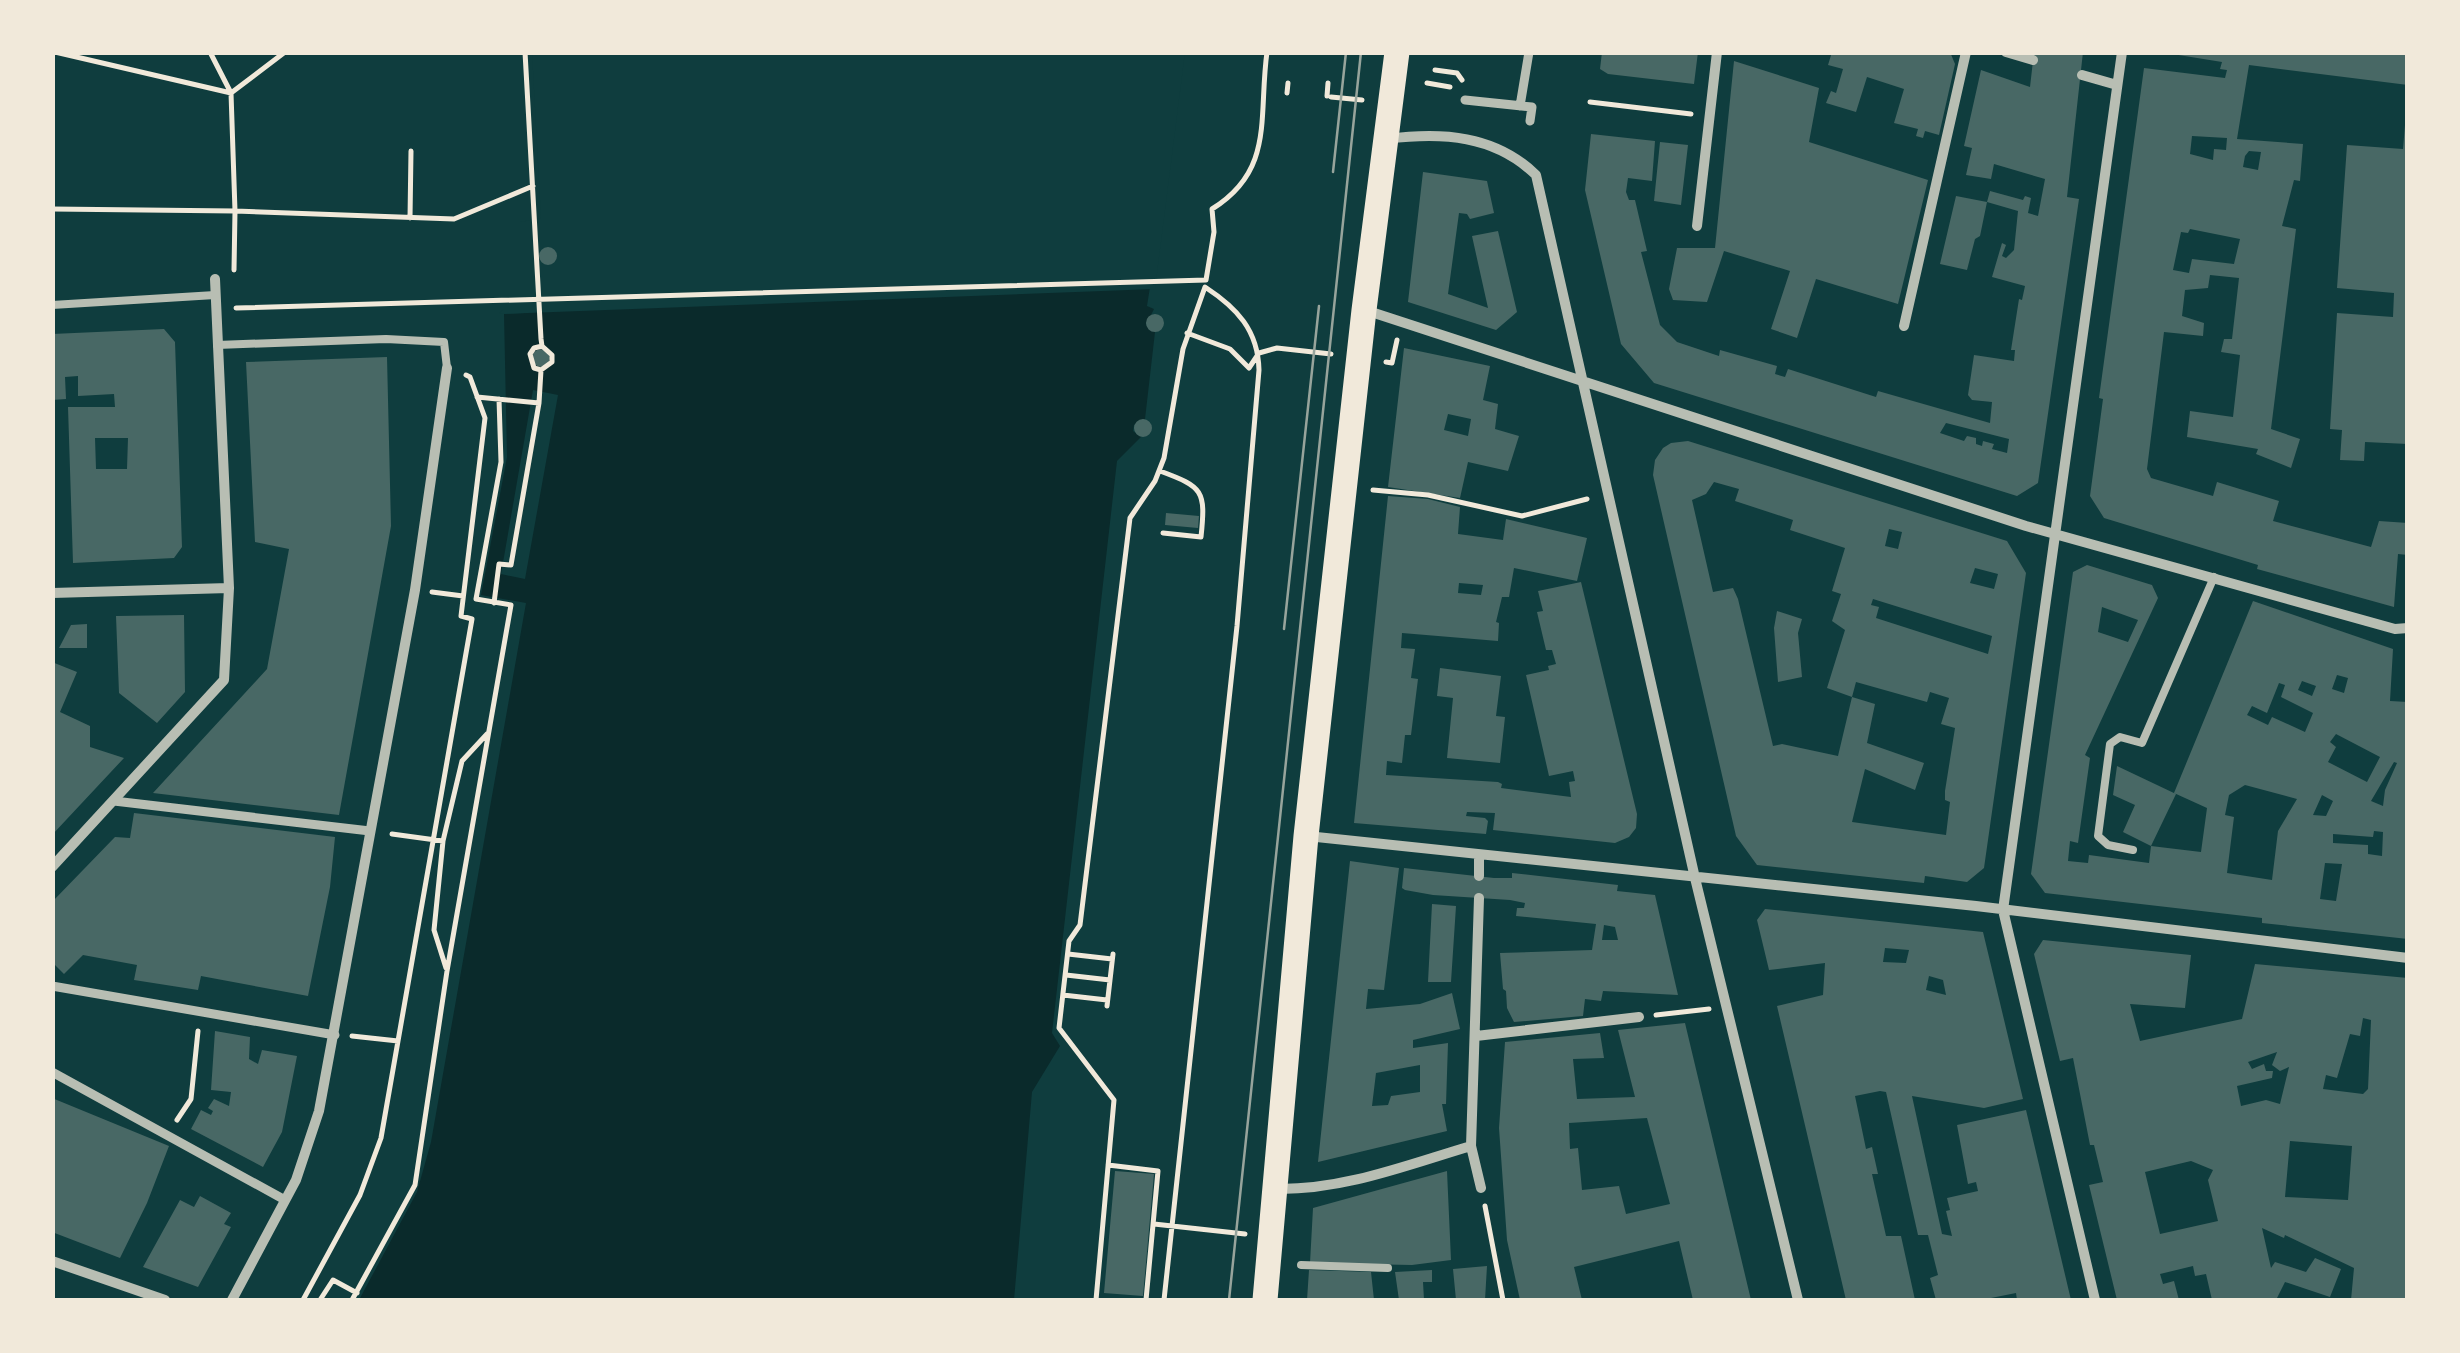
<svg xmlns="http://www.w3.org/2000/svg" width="2460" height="1353" font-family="'Roboto Serif',serif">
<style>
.water{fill:#0a2a2b;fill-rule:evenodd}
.pier{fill:#0f3d3e}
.building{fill:#486865;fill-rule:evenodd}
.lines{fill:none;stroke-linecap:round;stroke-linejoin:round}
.path{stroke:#f1e9da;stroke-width:5}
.service{stroke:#b8beb3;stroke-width:8}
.pedestrian{stroke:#b8beb3;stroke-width:9}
.minor{stroke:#b8beb3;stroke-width:10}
.primary{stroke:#f1e9da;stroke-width:25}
.tram{stroke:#97a49c;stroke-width:2.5}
</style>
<rect width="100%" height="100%" fill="#0f3d3e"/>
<path class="water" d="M1164,199l-17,107 7,3 -8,16 9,7 -10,87 -11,6 -1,6 8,6 -24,24 -65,572 8,13 -28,46 -18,208h-655l58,-108 14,-50 95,-539 -45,-8 26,-138 -3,-143 20,-1zM533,390l25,5 -33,184 -24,-5z"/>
<path class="pier" d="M532,52h653l-30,237 -656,25 4,-5h17v-87l21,-4z"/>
<path class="building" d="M1602,52h96l-4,32 -86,-10 -8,-5z
M1832,52h118l5,12 -16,71 -14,-4 -2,7 -7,-2 2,-7 -24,-6 10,-34 -37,-12 -11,35 -30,-9 5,-12 5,2 7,-24 -15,-4z
M2034,52h49l-16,145 12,2 -41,284 -21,13 -363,-113 -33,-39 -36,-154 6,-56 64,7 -3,40 -24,-3 -2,14 3,8h6l12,51 -6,1 19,73 17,17 42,14 1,-6 57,16 -2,8 10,3 3,-8 88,28 2,-6 112,32 2,-21 -20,-2 -4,-5 6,-40 40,6 1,-11h-4l8,-51 3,1 3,-14 -33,-9 10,-34 4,2 -4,11 4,2 8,-8 4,-39 -31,-9 3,-11 33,9 2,-4 6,2 -3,15 10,3 7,-37 -51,-15 -3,15 -25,-4 6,-27 -8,-2 17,-76 49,17zM1946,423l63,16 -2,14 -15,-4 2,-5 -11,-3 -1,5 -6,-2v-6l-9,-2 -3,5 -24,-8z
M2160,52h248v33l-159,-20 -12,74 66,5 -3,37 -6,-1 -12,46 14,3 -25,200 29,10 -9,29 -35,-14 2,-5 -71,-12 3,-26 43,6 7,-62 -19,-3 3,-13h8l7,-61 -29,-3 -2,13 -23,2 -3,26 22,7 -1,13 -39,-4 -17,137 4,9 62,18 4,-14 62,19 -6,20 98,26 8,-26 29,2v32l-10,-1 -4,53 -137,-38 1,-4 -154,-47 -14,-22 13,-97 -4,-1 45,-330 81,10 2,-8 -7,-1 2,-7zM2192,136l35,2 -1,12 -12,-1 -1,11 -23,-6zM2249,151l12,1 -3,18 -15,-3 2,-11zM2190,229l50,10 -6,25 -42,-5 -3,14 -16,-3 8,-38 7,1z
M1734,61l85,27 -10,54 119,38 -30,124 -82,-25 -19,59 -26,-9 19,-58 -66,-20 -17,51 -34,-2 -4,-11 8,-41h38z
M2405,125h3v319l-43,-2 -1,19 -24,-1 2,-30 -12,-1 7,-116 56,4 1,-24 -57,-5 10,-143 56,4z
M1660,142l28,3 -7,60 -27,-4z
M1423,172l64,9 7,32 -24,6 -3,-5 -8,-1 -11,81 40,14 -16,-72 26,-5 19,81 -21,18 -88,-28z
M1956,196l31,6 -7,34 -5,3 -8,31 -27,-6z
M539 256a9 9 0 1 1 18 0a9 9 0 1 1-18 0Z
M1146 323a9 9 0 1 1 18 0a9 9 0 1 1-18 0Z
M164,329l11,13 7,205 -8,11 -101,5 -5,-156h47l-1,-13 -36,2v-20l-13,1 1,22 -14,1v-66zM95,438h33l-1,31h-31z
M1404,348l86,18 -7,34 15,4 -3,25 24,7 -11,35 -40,-9 -8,36 -72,-11zM1448,414l23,5 -3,17 -24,-6z
M532 358a9 9 0 1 1 18 0a9 9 0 1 1-18 0Z
M387,357l4,169 -52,289 -186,-22 114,-124 22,-120 -34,-7 -9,-180z
M1134 428a9 9 0 1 1 18 0a9 9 0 1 1-18 0Z
M1688,441l319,100 19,32 -42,295 -17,14 -42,-6 -1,7 -167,-18 -21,-29 -83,-361 2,-15 8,-12 8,-5zM1714,482l25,7 -4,12 58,19 -3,10 55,18 -13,43 9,3 -9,27 13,9 -18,58 25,9 4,-15 71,20 3,-10 19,6 -8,26 14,4 -10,63v9l5,2 -4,33 -94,-13 13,-53 50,21 9,-27 -57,-20 8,-39 -23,-7 -14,59 -56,-12 -9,2 -35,-147 -5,-11 -20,4 -21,-92 14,-6zM1889,529l13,3 -4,17 -13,-3zM1975,568l23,6 -4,15 -24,-6zM1873,599l119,37 -4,18 -112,-36 3,-11 -8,-2z
M1388,496l40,3 32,8 -2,27 45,6 3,-21 81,19 -10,43 -63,-13 -5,29h-7l-6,25 3,1 -1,18 -96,-8 -1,15 14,1 -4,29 7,1 -7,56h-6l-3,28 -15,-2 -1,14 112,7 4,2 -1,4 70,9 -2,-15 6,-1 -2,-10 -24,5 -23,-101 23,-5 -1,-4 8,-2 -4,-14h-6l-9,-38 6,-1 -5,-20 43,-9 56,232 -1,14 -7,9 -14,6 -122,-13 2,-17 -28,-1 -1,4 19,2 3,3 -2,13 -132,-11zM1459,583l24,2 -2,10 -23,-2z
M1166,513l33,3 -1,12 -33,-3z
M2087,565l65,20 6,13 -73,157 5,3 -12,85 -8,-2 -2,20 20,2 1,-8 60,8 2,-17 50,6 6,-44 -33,-15 79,-192 140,48 -3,52 18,1v237l-146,-16v-5l-217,-25 -14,-19 42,-302zM2102,607l36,13 -10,22 -30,-10zM2337,675l11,3 -4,15 -12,-4zM2302,681l14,5 -4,10 -14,-6zM2279,683l6,2 -4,12 32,16 -8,19 -33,-15 -4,8 -21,-10 5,-9 15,7zM2336,734l44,23 -13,25 -39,-20 8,-15 -6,-5zM2394,762l3,1 -12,27 -2,16 -12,-5zM2245,785l52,14 -19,32 -6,49 -45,-7 7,-56 -9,-2 4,-20zM2322,795l11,6 -7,15 -13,-1zM2374,831l9,1 -1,24 -14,-2v-9l-35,-2v-9l40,3zM2325,863l17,1 -6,37 -16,-2z
M1777,611l25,8 -4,14 4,44 -24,5 -4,-54z
M184,615l1,77 -28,31 -38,-30 -3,-77z
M87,624v24h-28l12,-23z
M52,662l25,10 -17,40 30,14v21l34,11 -72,77z
M1440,668l61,8 -5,40 9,1 -5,46 -53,-5 6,-60 -16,-2z
M2117,766l59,28 -25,52 -28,-14 12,-27 -22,-10z
M134,813l201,24 -5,50 -22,109 -107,-20 -3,14 -64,-10 3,-15 -54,-10 -19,19 -12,-12v-60l63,-65 15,1z
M1350,861l49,7 -15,122 -16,-1 -2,20 54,-5 32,-11 8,36 -47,11v8l35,-5 -2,61h-4l5,27 -129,31zM1420,1065v27l-29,4 -3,9 -16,1 4,-33z
M1404,868l90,10h18v-5l106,12 -1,6 38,4 23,100 -75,-4 -2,10 -16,-2 -2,17 -69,6 -7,-14 -1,-17 -3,-2 -3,-36 92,-3 4,-26 -80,-8 1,-8h7l1,-5 -15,-3 -77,-5 -28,-5 -3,-2zM1604,925l11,2 3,13h-16z
M1432,904l24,2 -5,76h-23z
M1765,909l218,23 40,167 -39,9 -72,-12 30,138 10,2 -6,-25 4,-1 -3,-12 31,-7 -2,-9 -8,2 -11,-59 69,-15 45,190h-54l-1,-7 -35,7h-45l-6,-22 8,-3 -10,-40h-10l-32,-143 -6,-1 -25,5 11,53 6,-2 6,27h-6l14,62h15l14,64h-69l-69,-294 46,-11 2,-32 -56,7 -12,-50zM1885,948l24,2 -3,13 -23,-1zM1929,976l14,4 3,15 -20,-5z
M2043,940l148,15 -6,53 -55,-4 10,37 102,-22 13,-55 153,14v322h-57l3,-32 -69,-33 -1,3 -22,-10 9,40 4,-6 31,10 9,-14 26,11 -11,28 -45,-15 -9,18h-64l-6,-26 -11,2 -2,-10 -33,8 3,10 11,-3 5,19h-62l-28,-115 14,-3 -9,-37h-4l-17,-87 -13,3 -26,-107zM2363,1018l8,2 -3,69 -5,5 -40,-5 3,-14 11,3 13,-44 10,2zM2277,1052l-5,13 8,6 9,-4 -9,37 -14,-4 -25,6 -4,-20 35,-8 1,-7h-7l-2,-7 -12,5 -4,-7zM2290,1141l62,5 -4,54 -63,-3zM2191,1161l22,9 -5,10 10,41 -58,13 -15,-62z
M1685,1023l66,277h-58l-14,-59 -105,26 8,33h-62l-13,-60 -8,-112 6,-86 95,-9 4,25 -31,1 4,40 58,-2 -17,-67zM1647,1118l23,86 -44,10 -7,-28 -37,4 -4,-42 -8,1 -1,-26z
M215,1031l35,6 -1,22 9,5 4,-14 35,6 -15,76 -19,35 -72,-38 10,-19 10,5 2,-4 -5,-3 6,-9 15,7 2,-14 -20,-2z
M52,1098l117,48 -22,57 -27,55 -68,-26z
M1115,1171l39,3 -11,122 -39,-3z
M1447,1171l4,89 -39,5 -102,-2 3,-55z
M200,1196l31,17 -7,11 7,3 -33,60 -55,-20 37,-67 14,7z
M1487,1266l-2,34h-29l-3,-31z
M1309,1270l62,2 3,28h-67z
M1432,1270v12h-9l1,18h-25l-4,-28z"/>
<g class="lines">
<path class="path" d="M55,52l176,41 54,-41
M210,52l21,41 4,118 -1,59
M525,52l16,287 1,7 10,9v7l-11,8 -7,-2 -4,-14 4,-6 8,-2
M1435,70l22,3 5,7
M1427,83l23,4
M1287,93l1,-10
M1327,96l1,-13
M1331,97l31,3
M1590,102l101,12
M52,209l183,2 219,8 79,-33
M410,218l1,-67
M236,308l970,-28 8,-48 -2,-23c63,-39 46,-92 55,-157
M1187,333l43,16 19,19 10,-15 18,-5 54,6
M1386,362l6,1 5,-23
M477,397l62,6
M1160,471c43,16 46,19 41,66l-38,-4
M1373,490l55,5 94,21 65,-17
M432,592l31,4
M494,603l5,-39 12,1 28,-162 2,-33
M392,834l51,7
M1068,954l44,5
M446,968l-12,-38 9,-89 19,-80 25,-27
M1066,975l44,5
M1063,995l44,5
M1107,1006l6,-52
M1656,1015l53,-6
M352,1036l46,5
M177,1120l14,-21 7,-68
M1108,1165l50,6 -12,129
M1485,1206l18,94
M1154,1224l91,10
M303,1300l57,-105 21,-57 91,-519 -11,-3 24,-198 -15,-41 -4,-2
M320,1300l13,-20 24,13
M352,1300l63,-115 32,-214 64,-366 -35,-6 25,-137 -2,-63
M1096,1300l18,-200 -55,-72 10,-87 11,-16 50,-407 25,-37 9,-23 19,-109 22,-62c32,21 53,43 54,83l-22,256 -73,674"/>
<path class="service" d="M52,305l163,-10
M217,345l169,-6 58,3 3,26
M2133,850l-25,-5 -10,-9 12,-92 10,-7 22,6 72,-166
M1301,1265l87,3"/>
<path class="pedestrian" d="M1465,100l67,7 -2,14
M1520,106l9,-54
M114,801l256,30
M52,986l283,49
M52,1072l233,128"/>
<path class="minor" d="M2006,52l27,8
M2082,75l35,10
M1387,139c55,-7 108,-4 149,36l159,703 103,422
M1697,226l20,-174
M1365,310l661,216 369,103 13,-1
M1904,326l62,-274
M52,593l177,-5
M1307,836l669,70 432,52
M52,867l172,-187 5,-92 -14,-309
M1479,876v-20
M1476,1036l163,-19
M1471,1146l10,42
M1276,1189c68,1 131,-24 195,-43l8,-248
M52,1261l113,39
M232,1300l64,-120 23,-69 96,-521 32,-222
M2095,1300l-92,-390 119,-858"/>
<path class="primary" d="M1265,1300l41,-464 58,-526 33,-258"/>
<path class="tram" d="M1333,172l13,-120
M1284,629l35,-323
M1229,1300l132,-1248"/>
</g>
<rect width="2460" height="1353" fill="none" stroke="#f1e9da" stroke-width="110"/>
</svg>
